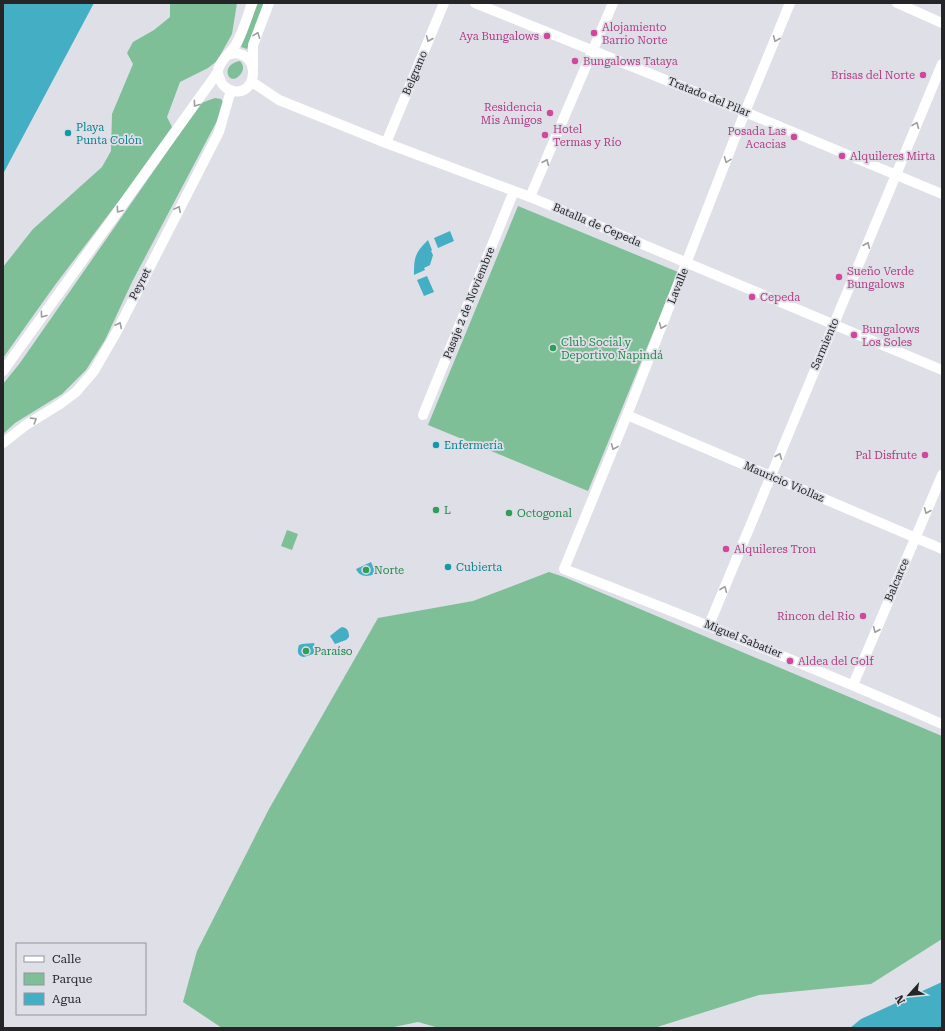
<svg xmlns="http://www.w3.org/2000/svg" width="945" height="1031" font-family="'Roboto Serif',serif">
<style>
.green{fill:#7ebf98}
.water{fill:#44afc4}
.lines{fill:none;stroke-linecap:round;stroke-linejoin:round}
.minor{stroke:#fff;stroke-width:10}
.oneway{stroke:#9d9d9e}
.hotel-dot{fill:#d1479c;stroke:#dedfe7;stroke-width:1.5}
.culture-dot{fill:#0f9aa8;stroke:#dedfe7;stroke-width:1.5}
.leisure-dot{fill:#2e9e5b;stroke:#dedfe7;stroke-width:1.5}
.labels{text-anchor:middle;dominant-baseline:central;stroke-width:3.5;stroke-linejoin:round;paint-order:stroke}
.hotel-label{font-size:11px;fill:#b23c85;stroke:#dedfe7;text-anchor:start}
.street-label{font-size:11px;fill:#252528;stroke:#dedfe7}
.culture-label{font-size:11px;fill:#0d838f;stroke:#dedfe7;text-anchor:start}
.leisure-label{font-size:11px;fill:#27864d;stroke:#dedfe7;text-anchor:start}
</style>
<rect width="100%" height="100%" fill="#dedfe7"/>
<path class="green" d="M170,3h67l-5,31 -15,27 -9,7 -28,14 -13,35 5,10 -50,70 -67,88 -52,73v-91l30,-38 69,-62 9,-16 1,-37 21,-50 -6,-11 6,-11 21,-12 16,-13z
M258,3h6l-17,46 -6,-2z
M240,61c3,3 4,7 2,11 -11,19 -25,-7 -2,-11z
M215,98l6,1 3,4 -6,16 -86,163 -27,58 -19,30 -24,24 -47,29 -12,11v-50l17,-21 181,-260z
M518,206l160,66 -90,219 -160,-66z
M287,530l11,4 -6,16 -11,-4z
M549,572l15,5 378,159v203l-71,45 -112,11 -105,33h-215l-21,-6 -29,6h-167l-39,-26 14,-51 72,-142 109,-191 95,-17z"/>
<path class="water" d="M3,3h91l-91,171z
M450,231l4,10 -16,7 -4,-10z
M428,240l4,10 -1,1 2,4 -3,10 -6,3 1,2 -11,5c0,-18 1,-22 14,-35z
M427,276l7,16 -10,4 -7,-16z
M371,562l5,11c-7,4 -16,5 -20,-4z
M342,627c6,1 7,5 7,10l-3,3 -11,4 -5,-8 10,-8z
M314,643l2,10 -12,4c-7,-1 -7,-6 -5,-12l3,-1z
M942,982v46h-92l11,-9z"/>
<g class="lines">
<path class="minor" d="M475,3l270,109 197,82
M790,3l-45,109 -118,303 -63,154c127,49 253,100 378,155
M897,3l45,20
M230,54c33,-6 28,47 0,36 -4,-2 -9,-6 -10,-11 -2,-3 -3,-8 -1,-12 3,-8 11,-14 16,-21 8,-13 12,-29 17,-43
M253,67v-22l16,-42
M252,82l27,18 107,43 144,54 412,173
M386,143l58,-140
M530,197l83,-194
M3,371l215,-299
M423,415l91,-224
M627,415l315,134
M3,443l23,-18 34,-21 16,-12 18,-21 22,-38 103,-201 12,-42
M709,625l233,-561
M853,685l89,-210"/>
</g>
<defs><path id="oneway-chevron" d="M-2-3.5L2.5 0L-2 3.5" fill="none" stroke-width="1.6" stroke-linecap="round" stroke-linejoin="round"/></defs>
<g class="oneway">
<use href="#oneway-chevron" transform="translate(257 35) rotate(-69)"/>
<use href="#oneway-chevron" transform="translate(429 39) rotate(113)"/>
<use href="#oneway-chevron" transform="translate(776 39) rotate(112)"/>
<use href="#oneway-chevron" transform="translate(196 104) rotate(126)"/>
<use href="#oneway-chevron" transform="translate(916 125) rotate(-68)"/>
<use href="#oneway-chevron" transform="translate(727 160) rotate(111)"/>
<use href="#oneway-chevron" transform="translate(546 162) rotate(-67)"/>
<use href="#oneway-chevron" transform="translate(178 209) rotate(-62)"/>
<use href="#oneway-chevron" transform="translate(119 210) rotate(126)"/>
<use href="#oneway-chevron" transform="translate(867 245) rotate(-67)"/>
<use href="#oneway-chevron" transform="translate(43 315) rotate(126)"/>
<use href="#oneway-chevron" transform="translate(119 325) rotate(-63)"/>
<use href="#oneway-chevron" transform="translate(662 326) rotate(112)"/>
<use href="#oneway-chevron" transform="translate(34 420) rotate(-32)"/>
<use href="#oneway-chevron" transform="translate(614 447) rotate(112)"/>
<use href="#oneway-chevron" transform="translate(779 456) rotate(-67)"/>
<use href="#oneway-chevron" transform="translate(927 511) rotate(113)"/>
<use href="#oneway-chevron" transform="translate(724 589) rotate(-68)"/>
<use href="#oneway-chevron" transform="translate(876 630) rotate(113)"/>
</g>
<g class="hotel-dot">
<circle cx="594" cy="33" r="4"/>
<circle cx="547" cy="36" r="4"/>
<circle cx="575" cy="61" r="4"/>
<circle cx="923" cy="75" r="4"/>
<circle cx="550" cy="113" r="4"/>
<circle cx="545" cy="135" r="4"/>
<circle cx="794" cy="137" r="4"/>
<circle cx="842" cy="156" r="4"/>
<circle cx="839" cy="277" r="4"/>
<circle cx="752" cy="297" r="4"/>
<circle cx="854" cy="335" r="4"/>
<circle cx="925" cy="455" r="4"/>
<circle cx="726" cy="549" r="4"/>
<circle cx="863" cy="616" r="4"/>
<circle cx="790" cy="661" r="4"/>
</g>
<g class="culture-dot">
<circle cx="68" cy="133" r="4"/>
<circle cx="436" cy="445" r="4"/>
<circle cx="448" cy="567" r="4"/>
</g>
<g class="leisure-dot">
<circle cx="553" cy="348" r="4"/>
<circle cx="436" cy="510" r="4"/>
<circle cx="509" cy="513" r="4"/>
<circle cx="366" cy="570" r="4"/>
<circle cx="306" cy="651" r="4"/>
</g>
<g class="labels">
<g class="hotel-label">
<text x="602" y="27">Alojamiento<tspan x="602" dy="13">Barrio Norte</tspan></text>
<text x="539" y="36" text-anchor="end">Aya Bungalows</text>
<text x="583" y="61">Bungalows Tataya</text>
<text x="915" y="75" text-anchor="end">Brisas del Norte</text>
<text x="542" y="107" text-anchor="end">Residencia<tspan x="542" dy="13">Mis Amigos</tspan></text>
<text x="553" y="129">Hotel<tspan x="553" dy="13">Termas y Río</tspan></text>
<text x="786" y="131" text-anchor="end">Posada Las<tspan x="786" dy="13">Acacias</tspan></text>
<text x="850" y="156">Alquileres Mirta</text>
<text x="847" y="271">Sueño Verde<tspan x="847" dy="13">Bungalows</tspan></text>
<text x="760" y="297">Cepeda</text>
<text x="862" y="329">Bungalows<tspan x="862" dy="13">Los Soles</tspan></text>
<text x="917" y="455" text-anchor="end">Pal Disfrute</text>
<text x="734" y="549">Alquileres Tron</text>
<text x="855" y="616" text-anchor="end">Rincon del Rio</text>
<text x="798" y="661">Aldea del Golf</text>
</g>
<g class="street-label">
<text transform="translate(415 73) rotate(-67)">Belgrano</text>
<text transform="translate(709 97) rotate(22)">Tratado del Pilar</text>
<text transform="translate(597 225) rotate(23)">Batalla de Cepeda</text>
<text transform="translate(140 284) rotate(-63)">Peyret</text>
<text transform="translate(678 286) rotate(-68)">Lavalle</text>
<text transform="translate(469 303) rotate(-68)">Pasaje 2 de Noviembre</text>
<text transform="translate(825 344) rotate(-67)">Sarmiento</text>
<text transform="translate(784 482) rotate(23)">Mauricio Viollaz</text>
<text transform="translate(897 580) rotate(-67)">Balcarce</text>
<text transform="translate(743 639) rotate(22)">Miguel Sabatier</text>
</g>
<g class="culture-label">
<text x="76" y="127">Playa<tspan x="76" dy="13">Punta Colón</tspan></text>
<text x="444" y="445">Enfermería</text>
<text x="456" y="567">Cubierta</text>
</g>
<g class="leisure-label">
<text x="561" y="342">Club Social y<tspan x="561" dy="13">Deportivo Ñapindá</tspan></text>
<text x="444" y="510">L</text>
<text x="517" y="513">Octogonal</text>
<text x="374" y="570">Norte</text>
<text x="314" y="651">Paraíso</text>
</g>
</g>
<rect width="945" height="1031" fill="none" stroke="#252528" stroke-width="8"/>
<rect x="16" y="943" width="130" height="72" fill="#dedfe7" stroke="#94959b"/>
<rect x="24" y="956" width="20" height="6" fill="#ffffff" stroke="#94959b"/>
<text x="52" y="963" font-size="12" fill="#252528">Calle</text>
<rect x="24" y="973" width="20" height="12" fill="#7ebf98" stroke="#94959b"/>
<text x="52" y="983" font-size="12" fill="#252528">Parque</text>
<rect x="24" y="993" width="20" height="12" fill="#44afc4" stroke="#94959b"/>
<text x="52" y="1003" font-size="12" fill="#252528">Agua</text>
<g transform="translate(909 995) rotate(243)" stroke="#dedfe7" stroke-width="3" paint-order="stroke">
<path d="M0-3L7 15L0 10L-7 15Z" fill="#252528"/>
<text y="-6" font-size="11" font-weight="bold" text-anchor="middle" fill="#252528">N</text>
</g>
</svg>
